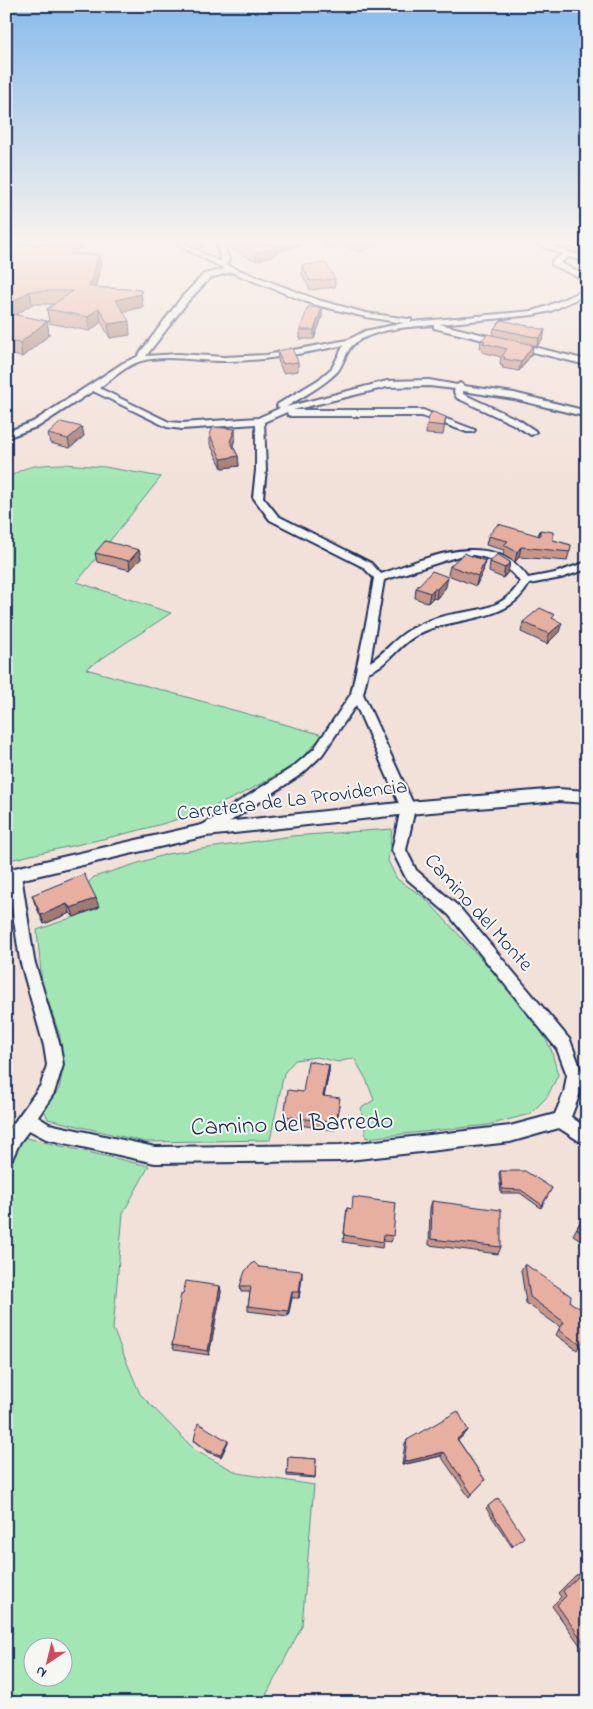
<svg xmlns="http://www.w3.org/2000/svg" width="593" height="1709" font-family="'Indie Flower',sans-serif">
<style>
.green{fill:#a2e7b3;stroke:#5e8b88;fill-rule:evenodd}
.lines{fill:none;stroke-linecap:round;stroke-linejoin:round}
.minor-casing{stroke:#1b2f5e;stroke-width:4}
.tertiary-casing{stroke:#1b2f5e;stroke-width:4}
.minor{fill:#f6f6f2;fill-rule:evenodd}
.tertiary{fill:#f6f6f2;fill-rule:evenodd}
.wall{fill:#c7968a;stroke:#1b2f5e}
.shaded-wall{fill:#a27a70;stroke:#1b2f5e}
.building{fill:#e7afa0;stroke:#1b2f5e}
.labels{text-anchor:middle;dominant-baseline:central;stroke-width:4;stroke-linejoin:round;paint-order:stroke}
.street-label{font-size:21px;fill:#1b2f5e;stroke:#f6f6f2}
.near-street-label{font-size:25px;fill:#1b2f5e;stroke:#f6f6f2}
</style>
<rect width="100%" height="100%" fill="#f2e1d9"/>
<filter id="ink" filterUnits="userSpaceOnUse"><feTurbulence type="fractalNoise" baseFrequency=".02" numOctaves="2"/><feDisplacementMap in="SourceGraphic" scale="10" xChannelSelector="R" yChannelSelector="G"/><feConvolveMatrix kernelMatrix="1 2 1 2 8 2 1 2 1" color-interpolation-filters="sRGB"/></filter>
<g filter="url(#ink)">
<path class="green" d="M63,464l42,3 56,10 -84,105 94,31 -85,56 237,66c-9,9 -19,21 -29,30 -9,6 -21,11 -30,17 -79,46 -171,57 -258,79v-380c16,-17 35,-16 57,-17z
M392,829l-4,32 9,18 28,19 106,115 20,36 7,26 -11,22 -17,17 -42,11 -122,13 -5,-30 13,-8 -8,-21 -12,-21 -16,4 -21,-5 -22,3 -11,13 -14,67 -125,2 -97,-23 -5,-11 16,-19 4,-20 -3,-33 -18,-52 -5,-54 62,-22 -12,-24 7,-7 73,-23 125,-18z
M22,1137l127,29 -26,47 -10,116 27,65 56,57 42,22 76,12 -12,141 -40,77h-256v-533zM32,1646h30v30h-30z"/>
<g class="lines">
<defs>
<path id="minor" d="M176,244h9l35,18 1,-3 -5,-15h7l6,15 -3,6 92,35 48,13 42,6h3v3l122,-11 12,-4 42,-18v5l-36,17 -18,4 -94,9 148,36v5l-153,-37v-3c-25,2 -57,3 -79,18 -9,6 -11,21 -18,29 -15,15 -34,24 -51,35l101,-26 42,-1 28,5 3,-2 4,3 50,7 73,18v6l-73,-18 -51,-8v3l56,26 15,10 2,2 -5,3 -18,-11 -56,-26 -3,-6 1,-3 -26,-3 -42,1 -94,23h130l52,20 -2,2h-6l-45,-16h-131l-3,-1 -1,-3 -23,10 2,48 -3,27 15,19 93,47 10,11c46,-16 111,-47 147,4l27,-5 32,-11v7l-26,9 -32,6c-23,42 -74,30 -112,51 -19,10 -28,30 -49,37l-5,22 52,114 -9,42 10,20 43,37 111,133 13,35 -3,18 -9,24 16,11v18l-28,-18 -49,14 -170,19 -185,2 -109,-24 -17,-9 -9,12 -8,17 -6,2v-27l35,-49 6,-20 -3,-19 -24,-86 -13,-85 2,-4 5,-2 5,2 2,4 13,85 26,86 3,19 -9,28 -16,24 11,7 106,23 185,-2 170,-19 45,-12 9,-21 3,-18 -10,-26 -108,-134 -43,-37 -14,-28 9,-42 -45,-103 -34,50 -19,18 -92,61 -5,1 -5,-1 -2,-4 2,-4 92,-59 21,-18 37,-55 16,-75 7,-41 -11,-11 -93,-47 -17,-23 3,-27v-46l-74,5 -15,-2 -74,-36 -54,35 -33,12v-6l27,-10 90,-59 14,-6 45,-60 22,-23 21,-5zM231,272l81,32 54,13 38,6 -39,8 -17,9 -82,15 -42,2 -46,-3 -32,2 42,-55 22,-23zM344,345l-12,23 -14,12 -40,24 -1,2 3,2 -22,10 -76,5 -13,-1 -70,-34c13,-9 27,-23 42,-27 28,-7 57,1 85,0 40,0 79,-8 118,-16zM473,555c19,3 36,11 47,27 -20,34 -54,26 -86,37 -11,4 -23,9 -32,16 -11,8 -20,20 -32,27l14,-82 75,-24z
M536,244h11l40,14v4l-18,-5 -9,6 27,13v5l-35,-16v-4l11,-7z
M567,244h9l11,5v5z"/>
<path id="tertiary" d="M558,789l29,2v12l-29,-2 -150,13 -202,22 -200,47v-13l200,-46 202,-22z"/>
</defs>
<use href="#minor" class="minor-casing"/>
<use href="#tertiary" class="tertiary-casing"/>
<use href="#minor" class="minor"/>
<use href="#tertiary" class="tertiary"/>
</g>
<path class="wall" d="M6,244h72l1,3 -3,7h23l2,12 -6,21 46,3 2,17 -20,5 7,23 -20,3 -9,-16 -11,9 -41,-8 -2,-14 8,-5h-23l-16,11 31,6 2,14 -27,22 -16,-3z
M194,244h9v3l-1,1z
M225,244h75l-25,9v2l-19,6 -30,-14z
M321,244h59l-20,8 -19,-7 -10,4z
M302,265l33,14v8l-25,3 -8,-16z
M322,308v9l-8,22h-14v-9z
M587,324v19l-4,-2z
M494,328l51,2 -2,8 -6,8 -4,-1 -1,9 -13,17 -17,-3 1,-2 -3,-1 1,-8 -19,-5v-2l-2,-1 1,-9 12,-5z
M277,351l21,11v9l-15,2 -5,-13z
M446,417l-3,18 -17,-1 1,-10z
M82,427l2,9 -14,12 -20,-5 -2,-9z
M235,429v9l-2,8 5,10 1,10 -17,2 -12,-24v-9z
M540,530l13,10 18,5 -4,16 -48,-4 -4,5 -12,-7 1,-5 -18,-5 2,-9h50z
M139,550l2,9 -11,11 -33,-8 -2,-9z
M485,561l-2,10 -7,15 -28,-11 2,-9z
M490,562h20l-2,10 -5,6 -14,-6z
M446,587l-10,12 -3,-1 -5,5 -13,-5 1,-10z
M523,622l36,10 -12,12 -26,-12z
M32,895l67,12 -25,10 -4,-4 -26,11 -9,-20z
M329,1065v7l-5,24 16,9 -5,25 -51,-7v-7l19,-24z
M500,1171l52,17 -11,20 -21,-15h-19l-2,-19z
M587,1199v45l-14,-9 13,-24 -4,-3z
M432,1201l69,46 -3,7 -69,-9 1,-37z
M347,1208l5,1 41,27 -2,6 -8,-1 -1,7 -39,-6z
M525,1264l45,38 11,43 -4,5 -21,-15 4,-8 -34,-24 -5,-33z
M259,1267l43,10 -3,21h-7l-4,18 -40,-5v-5l2,-14h-9l-1,-6z
M220,1286l1,6 -12,63 -35,-5 -2,-5 11,-51z
M468,1430l-2,3 -8,7 27,40 -16,17 -28,-41 -39,9 3,-22 2,-3z
M194,1440l34,1v1l-7,15 -13,-5 -13,-10z
M288,1457l28,2 -1,19 -28,-2z
M498,1498l15,48 -1,1 -26,-39z
M587,1573v82l-35,-49 9,-9 -3,-4 18,-18 5,-1 2,3z"/>
<path class="shaded-wall" d="M73,244h5l1,3 -7,20 -2,-13z
M277,244h23l-25,9v2l-19,6v-8z
M331,244h10v1l-10,4z
M360,244h20l-20,8z
M99,254l2,12 -10,34 -2,-13z
M30,291l2,13 -26,18v-16z
M141,294l2,13 -25,6 -2,-13z
M99,308l2,14 -11,9 -2,-14z
M322,308v9l-8,22v-9z
M47,321l2,14 -27,22 -2,-14z
M129,321l1,14 -20,3 -2,-14z
M545,330l-2,8 -6,8 2,-8z
M533,345l-1,9 -13,17 2,-9z
M7,374l2,9 -3,2v-10z
M82,427l2,9 -14,12 -2,-9z
M235,429v9l-4,13 -1,-10z
M238,456l1,10 -17,2 -1,-9z
M521,547l-2,10 -4,5 2,-10z
M139,550l2,9 -11,11 -1,-9z
M485,561l-2,10 -7,15 2,-10z
M510,562l-2,10 -5,6 2,-10z
M448,577l-2,10 -10,12 1,-10z
M434,589l-1,9 -5,5 2,-10z
M562,623l-3,9 -12,12 2,-10z
M96,898l3,9 -25,10 -3,-9z
M67,904l3,9 -26,11 -3,-9z
M6,1011l5,14 -5,2z
M329,1065v7l-6,30v-6z
M302,1271v6l-3,21v-6z
M220,1286l1,6 -12,63 -1,-4z
M292,1292v6l-4,18v-5z
M468,1430l-2,3 -11,10 2,-4z
M228,1441v1l-7,15 -1,-2z
M444,1452l-3,4 -39,9 2,-3z"/>
<path class="building" d="M6,244h67l-3,10h29l-10,33 52,3v4l-25,6 13,21 -21,3 -9,-16 -11,9 -41,-8 26,-18h-43l-24,15z
M238,244h39l-5,2 3,1 -19,6z
M326,263l9,16 -25,2 -8,-16z
M308,307l14,1 -8,22h-14z
M6,313l41,8 -27,22 -14,-2z
M502,320l43,10 -6,8 -45,-10z
M587,324v14l-3,-2z
M488,334l45,11 -12,17 -17,-3 1,-2 -3,-1 5,-7 -24,-6 2,-2 -4,-1z
M292,348l6,14 -15,2 -6,-13z
M433,412l13,5 -2,9 -17,-2 3,-10z
M61,422l21,5 -14,12 -20,-5z
M213,427l22,2 -5,12 8,15 -17,3 -11,-24z
M498,524l42,12v-6l13,2v8l18,5 -1,7 -49,-5 -4,5 -13,-7 4,-4 -20,-5z
M105,541l34,9 -10,11 -34,-8z
M464,553l21,8 -7,15 -28,-10z
M497,554l13,8 -5,6 -15,-6z
M432,571l16,6 -11,12h-3l-4,4 -14,-5z
M540,608l15,7 -3,3 10,5 -13,11 -26,-12z
M84,874l12,24 -25,10 -4,-4 -26,11 -9,-20z
M308,1061l21,4 -6,31 17,2 -4,25 -52,-7 4,-26 15,2z
M500,1171h25l27,17 -10,17 -21,-15 -19,-1z
M353,1197l43,6 -3,33 -9,-1 -1,7 -39,-7 3,-27 5,1z
M432,1201l69,9v37l-70,-8z
M587,1211v24l-10,-6z
M254,1262l5,5 43,4 -3,21h-7l-4,19 -40,-5 3,-20h-11l5,-15z
M525,1264l46,32 -1,6 17,11v20l-6,12 -22,-15 5,-8 -34,-25z
M186,1281l34,5 -12,65 -36,-6 9,-51h2z
M458,1411l10,19 -11,9 28,41 -13,14 -28,-42 -40,10 3,-22z
M198,1423l30,18 -8,14 -13,-5 -13,-10z
M288,1457l28,2 -1,18 -28,-3z
M498,1498l26,39 -11,9 -25,-40z
M581,1574l3,5 3,-2v70l-30,-42 9,-9 -3,-5z"/>
</g>
<linearGradient id="sky" x2="0" y2="1"><stop stop-color="#88bbec"/><stop offset="0.5" stop-color="#f9f2ee"/><stop offset="1" stop-color="#f9f2ee" stop-opacity="0"/></linearGradient>
<rect width="593" height="484" fill="url(#sky)"/>
<g class="labels">
<g class="street-label">
<text transform="translate(292 801) rotate(-7)">Carretera de La Providencia</text>
<text transform="translate(478 913) rotate(48)">Camino del Monte</text>
</g>
<g class="near-street-label">
<text transform="translate(292 1125) rotate(-2)">Camino del Barredo</text>
</g>
</g>
<rect width="593" height="1709" fill="none" stroke="#f6f6f2" stroke-width="25"/>
<rect x="12" y="12" width="568" height="1684" fill="none" stroke="#1b2f5e" stroke-width="2" filter="url(#ink)"/>
<g transform="translate(48 1662) rotate(215)"><circle r="24" fill="#f6f6f2" stroke="#9ea6b7"/>
<path d="M0-4L9 19L0 12L-9 19Z" fill="#d1495b"/>
<text y="-8" font-size="14" font-weight="bold" text-anchor="middle" fill="#1b2f5e">N</text>
</g>
</svg>
